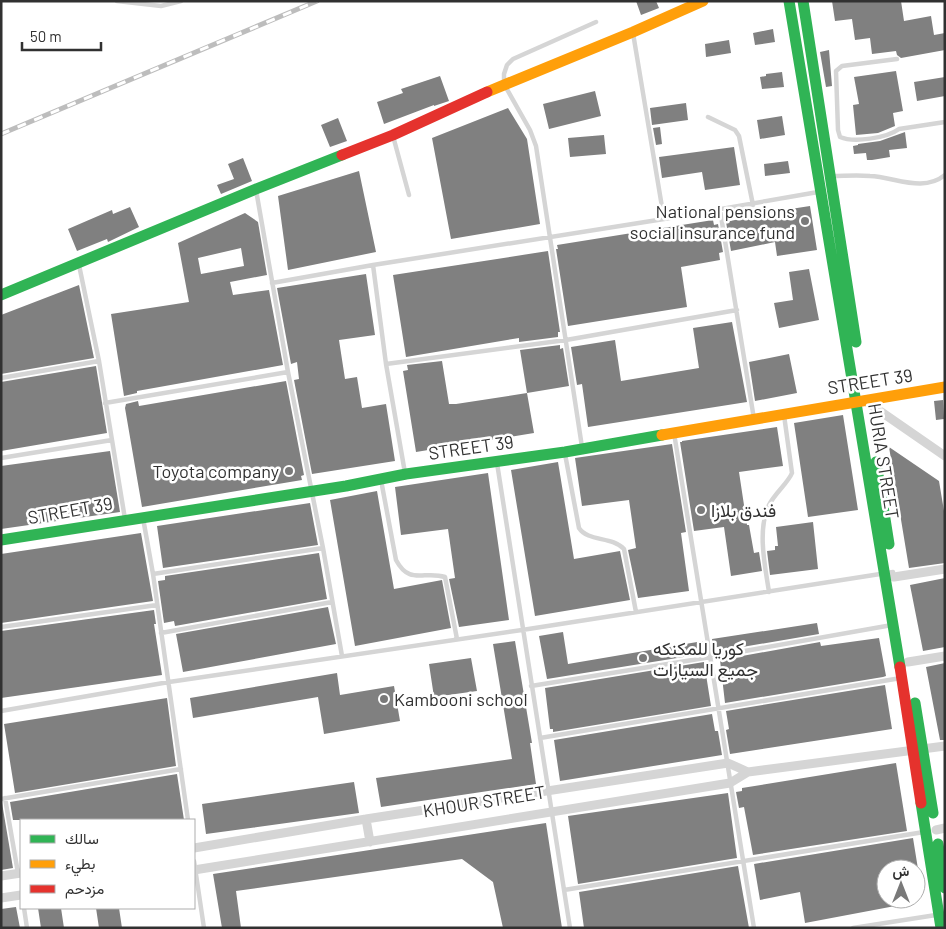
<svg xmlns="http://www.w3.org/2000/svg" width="946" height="929" font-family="Barlow,Vazirmatn,sans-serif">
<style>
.building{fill:#808080;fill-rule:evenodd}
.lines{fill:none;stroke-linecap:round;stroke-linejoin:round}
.lane{stroke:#d5d5d5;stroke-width:4.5}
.street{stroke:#d5d5d5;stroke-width:9}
.fast{stroke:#30b455;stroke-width:11}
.slow{stroke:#ff9f0a;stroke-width:11}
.jam{stroke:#e5322d;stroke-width:11}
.rail-casing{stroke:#bdbdbd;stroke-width:5}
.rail{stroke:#fff;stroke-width:3;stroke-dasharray:9;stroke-linecap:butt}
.poi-dot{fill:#797979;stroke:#fff;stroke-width:2}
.labels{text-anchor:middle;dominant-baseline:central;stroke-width:5;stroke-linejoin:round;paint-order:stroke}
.poi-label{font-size:18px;fill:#313131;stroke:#fff;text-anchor:start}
.street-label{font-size:18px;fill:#313131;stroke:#fff}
</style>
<rect width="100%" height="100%" fill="#fff"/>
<path class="building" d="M636,1h20l3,7 -18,7z
M832,1h69l3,20 27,-5 3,19 11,-2v17l-44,8 -4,-3 -1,-4 -24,3 -2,-16 -15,2 -3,-21 -17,2z
M773,29l2,13 -20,3 -2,-12z
M729,40l2,13 -25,4 -1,-13z
M829,50l3,36 -6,1 -6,-35z
M896,71l7,40 -10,2 2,13 -17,7 -22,2 -3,-30 6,-1 -5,-27z
M782,72l2,15 -22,2 -2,-12 6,-1v-2z
M440,76l9,25 -15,5v-1l-50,19 -7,-22 26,-9 -2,-4z
M945,77v19l-28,5 -3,-19z
M595,91l6,25 -52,13 -6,-25z
M686,103l2,17 -36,5 -2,-17z
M508,108l19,31 13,85 -89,15 -19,-101z
M782,116l3,19 -25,4 -3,-19z
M338,118l9,23 -17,6 -9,-22z
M660,127l2,17 -6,1 -3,-17z
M905,132l2,16 -18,2 1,7 -18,3h-5l-1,-7 -12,1 -1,-8 5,-1v-1l22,-3z
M604,135l2,19 -36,3 -2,-19z
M734,147l6,38 -35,5 -3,-18 -40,6 -3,-21z
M243,158l9,23 -31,13 -4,-9 17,-6 -6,-15z
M788,161l2,12 -25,3 -1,-12z
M359,171l17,81 -88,18 -10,-74z
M810,206l7,44 -40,6 -2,-14 -44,9 -5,-29 45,-10z
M130,207l9,20 -31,15 -1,-3 -30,12 -9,-22 44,-19 1,4z
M245,213l13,9 9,53 -37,7 3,13 36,-5 14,75 -146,26v2l-13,3 -13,-82 78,-12 -11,-59zM241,248l3,18 -43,8 -3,-16z
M713,220l1,5 4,-1 5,28 -4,1 1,7 -39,7 6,40 -119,19 -12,-77h2l-1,-4z
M548,251l12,81h-2v5l-39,5v-4l-113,19 -13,-82z
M809,269l10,51 -40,8 -5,-25 19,-3 -4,-28z
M366,274l9,61 -36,5 6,39 12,-2 5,31 24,-4 9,57 -83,13 -18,-94 5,-1 -2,-17 -6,2 -14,-76z
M79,285l15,73 -93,16v-59z
M732,322l15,80 -159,25 -6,-43 -5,1 -6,-38 44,-7 6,41 78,-13 -6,-40z
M560,345v4l3,-1 6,38 -42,7 -7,-43z
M789,354l8,39 -42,8 -6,-39z
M442,361l7,43h7l71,-11 7,40 -118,19 -13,-81 5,-1 -1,-5z
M96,366l11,67 -106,18v-69z
M286,381l18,94 -3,1 1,4 -160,27 -17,-99 1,-4 12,-3 1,5z
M943,400l1,19 -8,1 -2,-19z
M843,415l15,95 -50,7 -14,-94z
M777,427l6,39 -44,6 8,53h2l5,28 5,-1 3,19 -31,5 -7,-49 -30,4 -14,-89h2v-1z
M672,444l14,88 -5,1 8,58 -51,7 -10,-48 8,-2 -7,-48 -47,6 -7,-48z
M889,447l50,34 6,36v46l-36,5z
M110,451l10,61 -119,17v-63z
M558,462l16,97 46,-8 10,49 -95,16 -24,-146z
M488,473l21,147 -50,7 -10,-48 6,-1 -7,-49 -47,6 -6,-48z
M377,491l17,98 48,-9 9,48 -96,18 -25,-146z
M310,503l8,42 -155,23 -6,-42z
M813,522l5,47 -48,6 -3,-24 8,-1v-4h3l-2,-19z
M141,533l12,68 -152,22v-69z
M319,553l8,46 -152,27 -1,-5 -10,2 -6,-42 7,-1v-4z
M945,578v69l-22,4 -13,-66z
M328,607l8,37 -153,28 -7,-38z
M154,610l2,14h-2l8,51 -161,23v-67z
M817,623l2,11 -100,17 -1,-4 -5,1 -1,-9z
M563,632l5,32 135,-23 2,9h-3v4l-155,25 -8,-43z
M879,638l7,38 -3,1 -158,26 -5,-43 100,-18 1,4z
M515,641l17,102h-2l6,41 -155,23 -5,-29 136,-19 -19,-115z
M471,658l6,33 -43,6 -5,-33z
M704,662l7,44 -158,26v-3h-3l-5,-41z
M945,663v77h-5l-14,-73z
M337,673l3,22 54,-9 6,35 -76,13 -6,-37 -125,21 -3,-20z
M885,685l7,44 -162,25 -4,-24 3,-1 -3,-18z
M167,698l9,68 -161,27 -11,-69z
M712,714l3,17h3l4,24 -162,26 -6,-41z
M896,763l11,68 -154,24 -9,-48 -5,1 -3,-16 6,-1v-3z
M177,774l7,46h-171l-3,-18z
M354,782l5,31 -153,21 -4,-30z
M728,793l9,65 -159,26 -10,-68z
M2,803l11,65 -12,2v-67z
M546,823l16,105h-59l-10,-46 -31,-23 -226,32 5,37h-19l-9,-54z
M913,838l5,31h-32v30h24l1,4 -106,20 -5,-31 -40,8 -6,-36z
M738,866l11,62h-165l-5,-36z
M16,907l4,21h-19v-19z
M38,908h23l3,20h-23z
M96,908h23l3,20h-23z"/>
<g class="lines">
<path class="lane" d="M117,1l44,5 20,-5
M633,33l31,186 154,-27
M897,59l-55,7 -6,5 2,59 2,7c14,6 47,1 59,-8l46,-7
M708,117l27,13 4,6 14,69
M393,136l16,59
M831,176c13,0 26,-1 39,0 25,1 53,17 75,-1
M256,190l32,182 35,176 19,108
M720,210l34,209
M79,265l20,96 26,158
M373,265l13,99 19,109
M272,283l101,-18 291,-46
M386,364l180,-24 171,-30
M1,378l98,-17
M105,403l183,-31
M674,433l80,495
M582,447l-46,-301 -6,-16 -26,-46v-10l3,-9 6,-6 83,-37
M565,454l14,74c9,14 33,8 45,21l12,63
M1,458l111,-18
M497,463c23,155 48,310 73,465
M381,480l15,80c14,26 28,10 49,17l12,62
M143,518l10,56 35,246
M153,574l170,-26
M769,592c-4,-26 -12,-62 0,-87 6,-12 19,-22 23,-32l-8,-58
M1,627l156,-22
M161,633l171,-31
M531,686l180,-29 181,-32
M1,711l168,-29 353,-52 371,-58
M540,738l361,-60
M5,798l13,75
M1,799l180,-30
M194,861l10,67
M564,890l360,-58
M24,908l3,20
M853,928l83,-13"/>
<path class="street" d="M864,400l81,56
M894,577l51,-8
M908,662l37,-6
M366,819l4,23
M936,830l9,-2
M194,848l172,-29 362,-56 20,9
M194,870l536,-87 18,-11 197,-26
M1,876l20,-3
M1,898l20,-3"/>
<path class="fast" d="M789,1l111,666
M803,1l53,341
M1,295l255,-106 86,-34
M876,462l13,82
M1,540l345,-54 60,-12 159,-22 97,-17
M915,703l18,110
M921,803l20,125
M938,844l7,44"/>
<path class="slow" d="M487,92l146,-60 70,-31
M662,435l283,-48"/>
<path class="jam" d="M342,155l51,-20 94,-43
M900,667l21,136"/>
<defs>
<path id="rail" d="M1,134l316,-133"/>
</defs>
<use href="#rail" class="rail-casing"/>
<use href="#rail" class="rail"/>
</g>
<g class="poi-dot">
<circle cx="805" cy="221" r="5"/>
<circle cx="289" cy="471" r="5"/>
<circle cx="701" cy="510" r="5"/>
<circle cx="643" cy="658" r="5"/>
<circle cx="384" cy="699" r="5"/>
</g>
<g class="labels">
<g class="poi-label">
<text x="795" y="211" text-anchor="end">National pensions<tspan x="795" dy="21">social insurance fund</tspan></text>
<text x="279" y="471" text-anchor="end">Toyota company</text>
<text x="711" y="510">فندق بلازا</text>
<text x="653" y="648">كوريا للمكنكه<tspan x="653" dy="21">جميع السيارات</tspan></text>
<text x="394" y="699">Kambooni school</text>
</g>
<g class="street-label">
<text transform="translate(870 381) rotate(-9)">STREET 39</text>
<text transform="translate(471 447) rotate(-8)">STREET 39</text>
<text transform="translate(884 461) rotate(81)">HURIA STREET</text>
<text transform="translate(70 510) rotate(-10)">STREET 39</text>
<text transform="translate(484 801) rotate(-9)">KHOUR STREET</text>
</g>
</g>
<rect width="946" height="929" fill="none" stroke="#313131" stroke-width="5"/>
<rect x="20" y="819" width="175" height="90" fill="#ffffff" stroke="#adadad"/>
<rect x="30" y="835" width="25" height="8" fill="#30b455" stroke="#adadad"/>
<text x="65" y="844" font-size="15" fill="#313131">سالك</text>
<rect x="30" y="860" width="25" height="8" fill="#ff9f0a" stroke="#adadad"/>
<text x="65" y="869" font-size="15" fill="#313131">بطيء</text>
<rect x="30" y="885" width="25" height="8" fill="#e5322d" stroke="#adadad"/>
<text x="65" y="894" font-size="15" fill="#313131">مزدحم</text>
<g transform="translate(901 884)"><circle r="24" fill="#ffffff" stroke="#adadad"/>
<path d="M0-4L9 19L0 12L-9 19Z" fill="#797979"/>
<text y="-8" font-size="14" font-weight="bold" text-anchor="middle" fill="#313131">ش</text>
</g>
<path d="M22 42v8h79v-8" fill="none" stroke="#313131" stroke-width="2.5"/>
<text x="30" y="42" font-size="15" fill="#313131" stroke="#ffffff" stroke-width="4" paint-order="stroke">50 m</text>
</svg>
